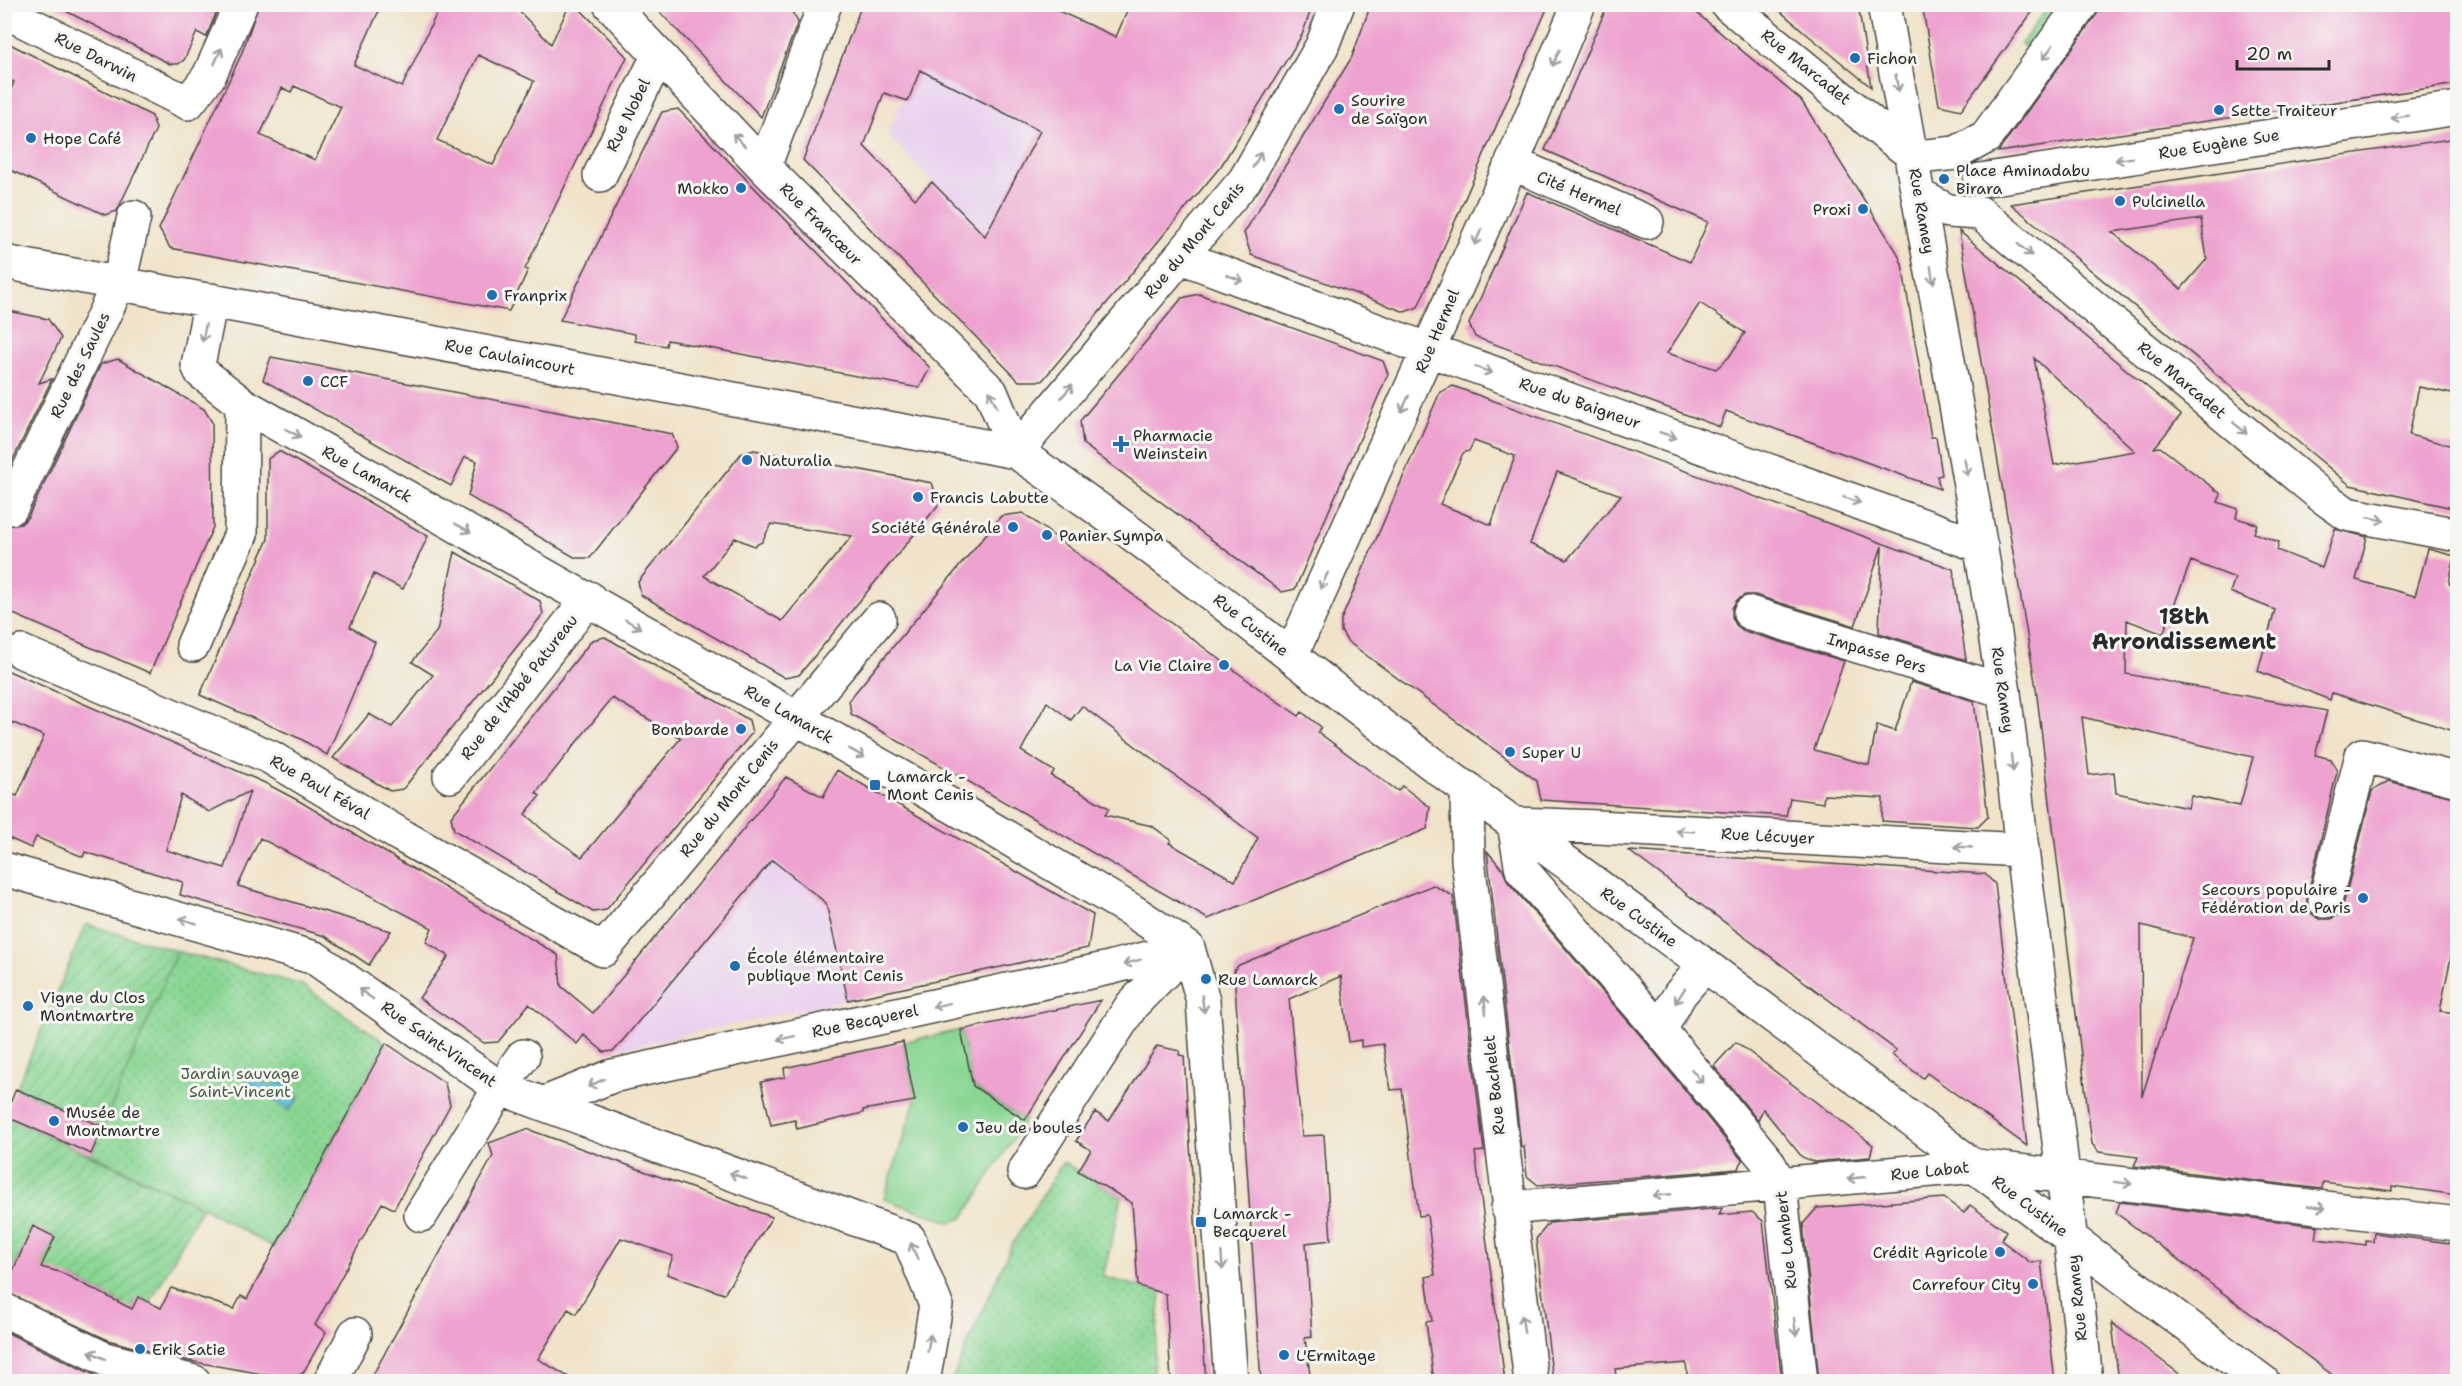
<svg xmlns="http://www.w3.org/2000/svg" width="2462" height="1386" font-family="'Shantell Sans',sans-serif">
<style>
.built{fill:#e9d2ee}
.grass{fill:url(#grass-dots);stroke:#5a805f;stroke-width:1.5}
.garden{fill:url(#garden-furrows);stroke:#5a805f;stroke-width:1.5}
.pitch{fill:#89d693;stroke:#5a805f;stroke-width:1.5}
.water{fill:url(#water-rules);stroke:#467784;stroke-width:1.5}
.building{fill:#eea2cf;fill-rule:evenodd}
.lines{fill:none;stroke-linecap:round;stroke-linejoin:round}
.minor-casing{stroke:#494743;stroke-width:36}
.minor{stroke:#fff;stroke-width:33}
.oneway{stroke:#a0a0a0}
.poi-dot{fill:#1f6fb2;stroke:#f6f6f2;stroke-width:2}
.labels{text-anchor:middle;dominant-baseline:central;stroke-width:6;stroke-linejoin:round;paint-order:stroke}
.street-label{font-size:16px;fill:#2b2b2b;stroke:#f6f6f2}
.poi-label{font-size:16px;fill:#2b2b2b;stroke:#f6f6f2;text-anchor:start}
.park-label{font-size:16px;fill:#475e4a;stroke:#f6f6f2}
.district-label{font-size:22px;font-weight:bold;fill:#2b2b2b;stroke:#f6f6f2}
</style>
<defs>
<pattern id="grass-dots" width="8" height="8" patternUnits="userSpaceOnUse" patternTransform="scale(1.5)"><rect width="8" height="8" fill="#89d693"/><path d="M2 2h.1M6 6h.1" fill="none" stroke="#76b87f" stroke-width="1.8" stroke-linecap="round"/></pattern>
<pattern id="garden-furrows" width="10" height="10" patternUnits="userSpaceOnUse" patternTransform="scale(1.5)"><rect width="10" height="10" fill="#89d693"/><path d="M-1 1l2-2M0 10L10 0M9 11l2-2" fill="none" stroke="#76b87f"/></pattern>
<pattern id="water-rules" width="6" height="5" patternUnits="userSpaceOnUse" patternTransform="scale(1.5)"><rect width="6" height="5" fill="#60c3de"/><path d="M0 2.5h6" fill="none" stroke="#4f9fb4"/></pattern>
</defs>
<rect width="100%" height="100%" fill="#f6f6f2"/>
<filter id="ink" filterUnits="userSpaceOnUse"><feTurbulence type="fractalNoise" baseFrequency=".0167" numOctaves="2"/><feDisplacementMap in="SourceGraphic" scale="12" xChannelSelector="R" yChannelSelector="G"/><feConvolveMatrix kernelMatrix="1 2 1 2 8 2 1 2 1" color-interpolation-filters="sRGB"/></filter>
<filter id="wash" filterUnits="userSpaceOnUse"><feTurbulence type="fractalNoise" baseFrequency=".008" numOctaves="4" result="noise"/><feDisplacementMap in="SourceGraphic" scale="24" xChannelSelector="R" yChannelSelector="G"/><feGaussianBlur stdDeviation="1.35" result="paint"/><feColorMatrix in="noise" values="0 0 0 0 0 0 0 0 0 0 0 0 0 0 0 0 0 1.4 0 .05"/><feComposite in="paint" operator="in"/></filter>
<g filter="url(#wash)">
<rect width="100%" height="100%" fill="#f0e3c9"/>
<path class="built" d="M1045,4l71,34 -76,93 -92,177 12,-97 -72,-76 26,-68 -52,-62z
M740,833l86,70 22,97 -244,52 -22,-18v-9z"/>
<path class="grass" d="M2049,5l15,5 -30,43 -13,-9z
M177,951l125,34 84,58 -112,205 -72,-41 -111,-53z
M1063,1162l59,35 -19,80 58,15 -9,89 -201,1 60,-136z"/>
<path class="garden" d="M86,924l91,27 -74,176 -87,-38z
M5,1116l197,91 -52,96 -12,-6 -14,25 -1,-18 -47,-24 -35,-13 14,-30 -22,-10 -22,48 -6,-3z"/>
<path class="pitch" d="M961,1030l12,56 52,34 -62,98 -13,4 -66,-23 31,-98 -12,-59z"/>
<path class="water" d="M247,1069l23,18 11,-8 18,19 -10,13 -48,-35z"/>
<g id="blocks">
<path class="building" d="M52,4h168l-14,33 -9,-5 -13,28 -6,4h-8z
M259,4h123l-28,61 48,22 39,-83h71l39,40 19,-40h5l52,53 -102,212 3,1 -19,41 -339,-63 -11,-19 82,-174zM478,55l56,26 -41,84 -56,-25zM294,86l47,21 -26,53 -55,-25 22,-47 9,4z
M652,4h90l49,6 7,12 -37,95z
M862,4h181l73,33 14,-33h183l-11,31 -81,131 -179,215h-23l-216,-221zM920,70l120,61 -55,105 -53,-54 -17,17 -51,-53 20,-53 24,8z
M1371,4h178l-131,303 -13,5 -154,-57 -7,-22 108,-176z
M1608,4h78l115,96 96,152 5,12 29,173h5l6,38 -5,1 3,13 -214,-78 -6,16 -245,-90 -6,-13 58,-132 163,70 18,-40 -163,-72zM1700,303l45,30 -16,24 -13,12 -49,-16z
M1772,4h86l13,83 -62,-51z
M1922,4h116l-77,106 -22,-5z
M2104,4h353v80l-459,68z
M4,41l148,75 4,13 -39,82 -12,4 -101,-48v-61l10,-24 -10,-5z
M678,109l252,259 -11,20 -252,-48 -1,6 -31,-5v-7l-75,-14 102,-208z
M2457,138v257l-38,-8 -10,48 48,12v62l-107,-24 -339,-281zM2201,219l6,40 -26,30 -69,-57z
M1959,231l222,184 -27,33 6,-1 61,47 -3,8 20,7 -2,9 21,6 -3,9 25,9 -2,8 45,18 13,-39 32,8 -11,43 59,16 13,-47 27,7 -6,27 8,10v139l-125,-39 -2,7 -72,-29 17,-61 -45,-18 5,-14 -44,-17 -28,73 -36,-14 -1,54 201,37 -12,44 16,4 6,13 -30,125v9l5,8 8,5h11l8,-5 4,-8 29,-115 16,-10 69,17v129l-17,84 17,2v182l-65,-9v5l-69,-9 -1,7 -188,-23 4,-9 -39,-5 -7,-8 -56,-456zM2034,358l101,93 -81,14zM2082,717l171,40 -13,49 -49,-10 -3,12 -72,-15 -2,-21 -25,3zM2141,925l52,13 -51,158z
M1199,294l184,67 5,13 -93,215 -13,3 -199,-148 -3,-23 102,-123z
M4,310l44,9 13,19 -22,45 13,-4 -48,99z
M271,357l401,77 5,13 -87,111h-14l-108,-62 9,-35 -12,-4 -14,29 -188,-106z
M118,359l86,50 8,13 1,105 -63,146 -146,-63v-85l17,-1 7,-7 73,-153z
M1453,386l500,183 13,91 -87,-27 3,-87 -27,80 -100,-31h-10l-8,5 -5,8v9l4,8 8,6 100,30 -30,89 55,15 8,-40 18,6 16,-49 63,19 14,116 -10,10 -96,-6 1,-23 -59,-3 -1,8 -33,-5 -4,18 -245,-16 -4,-19 -190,-140 -6,-10v-11l99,-228zM1474,441l41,15 -24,69 -51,-21 23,-51 6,-2zM1557,472l64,23 -54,65 -37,-16z
M754,450l178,33 7,21 -140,171 -14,3 -144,-83 -3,-13 103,-128zM771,524l81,12 -70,85 -78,-45 31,-38 19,8 8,-4z
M279,451l149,85 -25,53 -29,-15 -24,53 25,15 -48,113 -26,-16 -101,-44 68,-156v-80z
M1023,513l238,177 38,26 3,-4 19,15 -3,5 59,44 21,15 4,-5 28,21 -3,22 -219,90 -357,-205 -2,-14 152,-184zM1047,702l24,18 11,-14 176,132 -23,43 -66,-38 2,-3 -19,-14 -47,-11 4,-7 -58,-32 3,-5 -33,-20z
M455,552l85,49 3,13 -140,175 -13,2 -57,-33 36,-44 23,13 41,-52 -21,-13 25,-31z
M605,637l144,83 3,13 -146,177 -13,2 -139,-82 -3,-13 141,-177zM612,698l69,40 -99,119 -38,-26 -19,-17 15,-18 -4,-3z
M4,669l261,114 34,18 259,154 3,31 32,27 193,-236 37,20 14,-27 256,145 -5,33 -240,52 -22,-97 -54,-43 -158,191 -10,1 -20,-17 -7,9 -48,-40 -31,38 -14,1 -65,-45 30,-42 -23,-14 6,-14 -172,-90 -22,48 153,45 -22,34 -44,-29 -145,-41 3,-13 -98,-30 -2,5 -47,-20 -5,11 -27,-12v-45l13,5 27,-60 -40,-17zM250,791l-25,77 -59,-18 15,-55 28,17z
M1487,851l16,19 5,12 138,160 96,118 -3,9 -201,16 -11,-9 -3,-30 -3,1z
M1629,851l356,23 10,10 32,262 -100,-73 -4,5 -31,-23 4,-5z
M1433,885l20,11 31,255 -9,1 30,230h-71l-8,-60 6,-1 -6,-44 9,-2 -8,-60 -8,1 -17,-127 -11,1 -8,-46 -22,3v-7l-12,2 -8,-66 -52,23 13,137 22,-1 7,105 -25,3 6,94 -7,1 6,44h-50l-27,-412 5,-5z
M1101,1000l-76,120 -52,-34 -12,-56z
M903,1042l12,59 -52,9v3l-66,16 -2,-9 -24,5 -10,-43 24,-5 -1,-9z
M1736,1042l137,103 -3,12 -56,5 -12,-5 -39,-48 -5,12 -44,-55z
M386,1043l59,40 5,22 -56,104 -12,-6 -67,122 11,7 -23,41 -12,6 -102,-18 -60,-15 -21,-6 -104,-48v-20l7,3 22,-49 22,11 -14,30 19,5 72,37 6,-12 23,11 10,-20 63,21 7,-13 6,3z
M1157,1046l23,5 -1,4 5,1 22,326h-35l-5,-88 -28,-8 -6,-83 -54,-32 13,-21 -15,-9 19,-29 14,9z
M16,1089l87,38 -12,27 -86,-38z
M527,1129l245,88 -48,77 -57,-20 6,-18 -52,-18 -45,76 -8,-5 -30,50 39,23h-208l124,-226 -4,-13z
M1944,1198l20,15 6,-8 36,26 -5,9 30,23 10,-2 14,121h-236l-16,-158 14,-16z
M2120,1202l198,24 -2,13 50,6v-4l7,1 1,-9 83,11v138h-115l-226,-169z
M1722,1208l-3,7 33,-3 11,9 19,161h-94l-2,-19 -71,6 2,13h-64l-17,-143 13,-16z
M2112,1323l49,37 29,22h-71z
M4,1331l90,44 -2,7h-88z"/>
</g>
</g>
<g filter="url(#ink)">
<use href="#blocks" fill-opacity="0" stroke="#494743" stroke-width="1.5"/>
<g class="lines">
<defs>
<path id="minor" d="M610,4l154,163 227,225 25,60
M1727,4l157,129 28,21 15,2 29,-3 30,-16 96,-133
M1884,4c38,221 82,441 116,662 11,69 16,139 25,208 22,169 44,338 61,508
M4,11l184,92 21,-27 32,-72
M1512,163l135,59
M764,167l61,-163
M600,175l58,-119
M1980,180l478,-72
M1920,196l28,15 32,2 343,284 24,17 111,21
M1181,257l248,93 552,196
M4,262l1012,190c152,101 291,221 438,328 271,198 539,401 809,602
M211,300l-13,65 3,7 41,32 740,419 149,87 57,38 15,53 28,381
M1016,452l229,-272 77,-134 16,-42
M11,508l108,-225 15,-66
M1750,613l254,78
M193,645l48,-111 1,-130
M22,652l248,105 132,79 201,114 276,-331
M1291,656l221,-493 67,-159
M450,776l139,-178
M1467,788l1,72 63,522
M4,869l311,89 185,130 409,151 27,66 -13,77
M2325,901l37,-146 96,25
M1660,1030l20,-36 25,-29
M515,1067l8,-11
M545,1103l67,-27 497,-108 79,-20
M1024,1172l108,-167 56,-57
M1508,1208l469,-42 481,58
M421,1215l79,-127
M4,1310l101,49 89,23
M330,1382l25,-48
M1801,1382l-21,-197 -12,-23 -108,-132 -138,-160 -8,-46 84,3 424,23"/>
</defs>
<use href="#minor" class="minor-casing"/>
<use href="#minor" class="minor"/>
</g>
<defs><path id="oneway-shaft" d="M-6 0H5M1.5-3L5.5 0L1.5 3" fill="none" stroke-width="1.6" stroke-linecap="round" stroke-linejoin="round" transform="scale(1.5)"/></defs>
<g class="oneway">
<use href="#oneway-shaft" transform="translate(2048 52) rotate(126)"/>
<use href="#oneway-shaft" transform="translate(218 56) rotate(-66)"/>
<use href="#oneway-shaft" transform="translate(1556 58) rotate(113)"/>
<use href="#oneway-shaft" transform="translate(1897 83) rotate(80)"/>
<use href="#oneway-shaft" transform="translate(2400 117) rotate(171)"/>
<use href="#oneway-shaft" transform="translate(739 140) rotate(-134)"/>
<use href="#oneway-shaft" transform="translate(2124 159) rotate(171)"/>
<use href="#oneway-shaft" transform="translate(1257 160) rotate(-60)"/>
<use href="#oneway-shaft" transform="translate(1478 237) rotate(114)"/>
<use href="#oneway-shaft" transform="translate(2025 250) rotate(40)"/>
<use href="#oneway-shaft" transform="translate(1932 275) rotate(82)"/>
<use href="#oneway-shaft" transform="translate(1235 278) rotate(20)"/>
<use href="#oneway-shaft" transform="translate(204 333) rotate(101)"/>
<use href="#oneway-shaft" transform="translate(1484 370) rotate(19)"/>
<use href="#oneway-shaft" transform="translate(1067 391) rotate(-50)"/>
<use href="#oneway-shaft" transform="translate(993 399) rotate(-116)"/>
<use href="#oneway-shaft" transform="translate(1405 404) rotate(115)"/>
<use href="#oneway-shaft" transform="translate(2240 428) rotate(40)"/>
<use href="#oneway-shaft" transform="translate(293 433) rotate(29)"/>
<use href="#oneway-shaft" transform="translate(1668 435) rotate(19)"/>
<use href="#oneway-shaft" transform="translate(1966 467) rotate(79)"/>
<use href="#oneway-shaft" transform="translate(1852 500) rotate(19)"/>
<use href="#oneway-shaft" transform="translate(2376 519) rotate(11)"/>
<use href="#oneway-shaft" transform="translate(463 528) rotate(29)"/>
<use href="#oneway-shaft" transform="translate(1324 581) rotate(115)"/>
<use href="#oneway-shaft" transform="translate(633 624) rotate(30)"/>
<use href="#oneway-shaft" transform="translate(857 753) rotate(29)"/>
<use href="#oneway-shaft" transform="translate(2012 763) rotate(83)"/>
<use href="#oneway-shaft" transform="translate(1685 831) rotate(-177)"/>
<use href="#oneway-shaft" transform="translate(1963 847) rotate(-177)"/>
<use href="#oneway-shaft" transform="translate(188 921) rotate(-164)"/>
<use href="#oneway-shaft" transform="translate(1132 962) rotate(165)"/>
<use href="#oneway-shaft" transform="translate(366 994) rotate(-145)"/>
<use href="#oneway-shaft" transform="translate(1680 996) rotate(123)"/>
<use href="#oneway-shaft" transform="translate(1203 1004) rotate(82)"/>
<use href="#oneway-shaft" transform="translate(941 1005) rotate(168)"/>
<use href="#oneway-shaft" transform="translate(1485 1005) rotate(-96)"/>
<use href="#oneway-shaft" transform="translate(786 1038) rotate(168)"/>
<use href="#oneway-shaft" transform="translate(1697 1076) rotate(51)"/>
<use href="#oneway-shaft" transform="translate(596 1083) rotate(155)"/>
<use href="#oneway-shaft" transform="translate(738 1176) rotate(-160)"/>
<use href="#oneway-shaft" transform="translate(1856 1178) rotate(174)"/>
<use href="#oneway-shaft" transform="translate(2123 1183) rotate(7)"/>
<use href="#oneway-shaft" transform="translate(1662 1195) rotate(175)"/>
<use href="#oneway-shaft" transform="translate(2317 1207) rotate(7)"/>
<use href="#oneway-shaft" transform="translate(914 1251) rotate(-113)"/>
<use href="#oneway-shaft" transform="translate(1222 1261) rotate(86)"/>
<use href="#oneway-shaft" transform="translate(1523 1324) rotate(-98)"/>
<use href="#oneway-shaft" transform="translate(1795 1327) rotate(84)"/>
<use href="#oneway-shaft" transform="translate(929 1343) rotate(-80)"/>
<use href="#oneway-shaft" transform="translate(97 1355) rotate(-155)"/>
</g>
</g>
<g class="poi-dot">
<circle cx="1855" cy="58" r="6"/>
<circle cx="1339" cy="109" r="6"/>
<circle cx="2219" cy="110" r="6"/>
<circle cx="31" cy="138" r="6"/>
<circle cx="1944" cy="179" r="6"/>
<circle cx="741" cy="188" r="6"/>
<circle cx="2120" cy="201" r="6"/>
<circle cx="1863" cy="209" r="6"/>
<circle cx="492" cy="295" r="6"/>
<circle cx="308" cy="381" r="6"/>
<path d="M1118 435h6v6h6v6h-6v6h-6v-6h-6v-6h6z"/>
<circle cx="747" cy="460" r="6"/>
<circle cx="918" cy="497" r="6"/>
<circle cx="1013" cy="527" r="6"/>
<circle cx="1047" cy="535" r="6"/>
<circle cx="1224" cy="665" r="6"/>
<circle cx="741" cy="729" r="6"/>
<circle cx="1510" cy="752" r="6"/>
<rect x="869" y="779" width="12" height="12" rx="3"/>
<circle cx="2363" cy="898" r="6"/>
<circle cx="735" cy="966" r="6"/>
<circle cx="1206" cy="979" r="6"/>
<circle cx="28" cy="1006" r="6"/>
<circle cx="54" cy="1121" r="6"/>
<circle cx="963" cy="1127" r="6"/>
<rect x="1195" y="1216" width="12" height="12" rx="3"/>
<circle cx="2000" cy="1252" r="6"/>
<circle cx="2033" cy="1284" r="6"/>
<circle cx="140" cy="1349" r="6"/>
<circle cx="1284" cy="1355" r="6"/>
</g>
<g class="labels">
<g class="street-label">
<text transform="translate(96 57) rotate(27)">Rue Darwin</text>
<text transform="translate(1806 67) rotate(39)">Rue Marcadet</text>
<text transform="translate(628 115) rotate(-64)">Rue Nobel</text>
<text transform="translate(2219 144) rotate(-9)">Rue Eugène Sue</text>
<text transform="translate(1579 193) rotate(23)">Cité Hermel</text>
<text transform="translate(1922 211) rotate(80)">Rue Ramey</text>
<text transform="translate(821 224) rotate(45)">Rue Francœur</text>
<text transform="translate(1194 240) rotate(-50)">Rue du Mont Cenis</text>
<text transform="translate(1437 331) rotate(-67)">Rue Hermel</text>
<text transform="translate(510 357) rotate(11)">Rue Caulaincourt</text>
<text transform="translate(80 365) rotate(-64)">Rue des Saules</text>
<text transform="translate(2182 380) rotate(40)">Rue Marcadet</text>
<text transform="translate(1580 403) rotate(19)">Rue du Baigneur</text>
<text transform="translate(367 474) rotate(29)">Rue Lamarck</text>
<text transform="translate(1251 625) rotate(38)">Rue Custine</text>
<text transform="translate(1877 653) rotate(17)">Impasse Pers</text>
<text transform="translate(519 687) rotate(-52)">Rue de l'Abbé Patureau</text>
<text transform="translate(2003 690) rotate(82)">Rue Ramey</text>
<text transform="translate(789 714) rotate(30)">Rue Lamarck</text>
<text transform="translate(320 787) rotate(30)">Rue Paul Féval</text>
<text transform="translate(729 798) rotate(-51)">Rue du Mont Cenis</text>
<text transform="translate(1768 836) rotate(3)">Rue Lécuyer</text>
<text transform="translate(1639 917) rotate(36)">Rue Custine</text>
<text transform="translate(865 1021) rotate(-12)">Rue Becquerel</text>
<text transform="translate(439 1044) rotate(35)">Rue Saint-Vincent</text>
<text transform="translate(1494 1085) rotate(-96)">Rue Bachelet</text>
<text transform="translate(1930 1171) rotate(-6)">Rue Labat</text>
<text transform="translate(2030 1206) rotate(37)">Rue Custine</text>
<text transform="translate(1786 1240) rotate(-96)">Rue Lambert</text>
<text transform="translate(2077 1298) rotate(-96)">Rue Ramey</text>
</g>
<g class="poi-label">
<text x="1867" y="58">Fichon</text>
<text x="1351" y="100">Sourire<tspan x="1351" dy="18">de Saïgon</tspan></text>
<text x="2231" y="110">Sette Traiteur</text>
<text x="43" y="138">Hope Café</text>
<text x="1956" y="170">Place Aminadabu<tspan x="1956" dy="18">Birara</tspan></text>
<text x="729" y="188" text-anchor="end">Mokko</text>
<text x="2132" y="201">Pulcinella</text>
<text x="1851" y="209" text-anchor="end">Proxi</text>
<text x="504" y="295">Franprix</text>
<text x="320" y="381">CCF</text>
<text x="1133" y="435">Pharmacie<tspan x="1133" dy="18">Weinstein</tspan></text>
<text x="759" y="460">Naturalia</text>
<text x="930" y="497">Francis Labutte</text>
<text x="1001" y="527" text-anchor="end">Société Générale</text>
<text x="1059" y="535">Panier Sympa</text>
<text x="1212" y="665" text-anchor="end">La Vie Claire</text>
<text x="729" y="729" text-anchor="end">Bombarde</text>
<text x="1522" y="752">Super U</text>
<text x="887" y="776">Lamarck -<tspan x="887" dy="18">Mont Cenis</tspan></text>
<text x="2351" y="889" text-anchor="end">Secours populaire -<tspan x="2351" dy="18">Fédération de Paris</tspan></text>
<text x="747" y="957">École élémentaire<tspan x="747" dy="18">publique Mont Cenis</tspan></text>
<text x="1218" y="979">Rue Lamarck</text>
<text x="40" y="997">Vigne du Clos<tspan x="40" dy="18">Montmartre</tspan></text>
<text x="66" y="1112">Musée de<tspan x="66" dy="18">Montmartre</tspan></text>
<text x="975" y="1127">Jeu de boules</text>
<text x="1213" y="1213">Lamarck -<tspan x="1213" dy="18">Becquerel</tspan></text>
<text x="1988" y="1252" text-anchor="end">Crédit Agricole</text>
<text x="2021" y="1284" text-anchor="end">Carrefour City</text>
<text x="152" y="1349">Erik Satie</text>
<text x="1296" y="1355">L'Ermitage</text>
</g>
<g class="park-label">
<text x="240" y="1073">Jardin sauvage<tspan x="240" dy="18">Saint-Vincent</tspan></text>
</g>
<g class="district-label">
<text x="2184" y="616">18th<tspan x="2184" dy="25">Arrondissement</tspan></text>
</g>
</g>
<rect width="2462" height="1386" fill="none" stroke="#f6f6f2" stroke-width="24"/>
<path d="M2237 60v9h92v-9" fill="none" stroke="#2b2b2b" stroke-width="3"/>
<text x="2246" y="60" font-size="18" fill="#2b2b2b" stroke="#f6f6f2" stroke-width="4.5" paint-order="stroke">20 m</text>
</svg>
